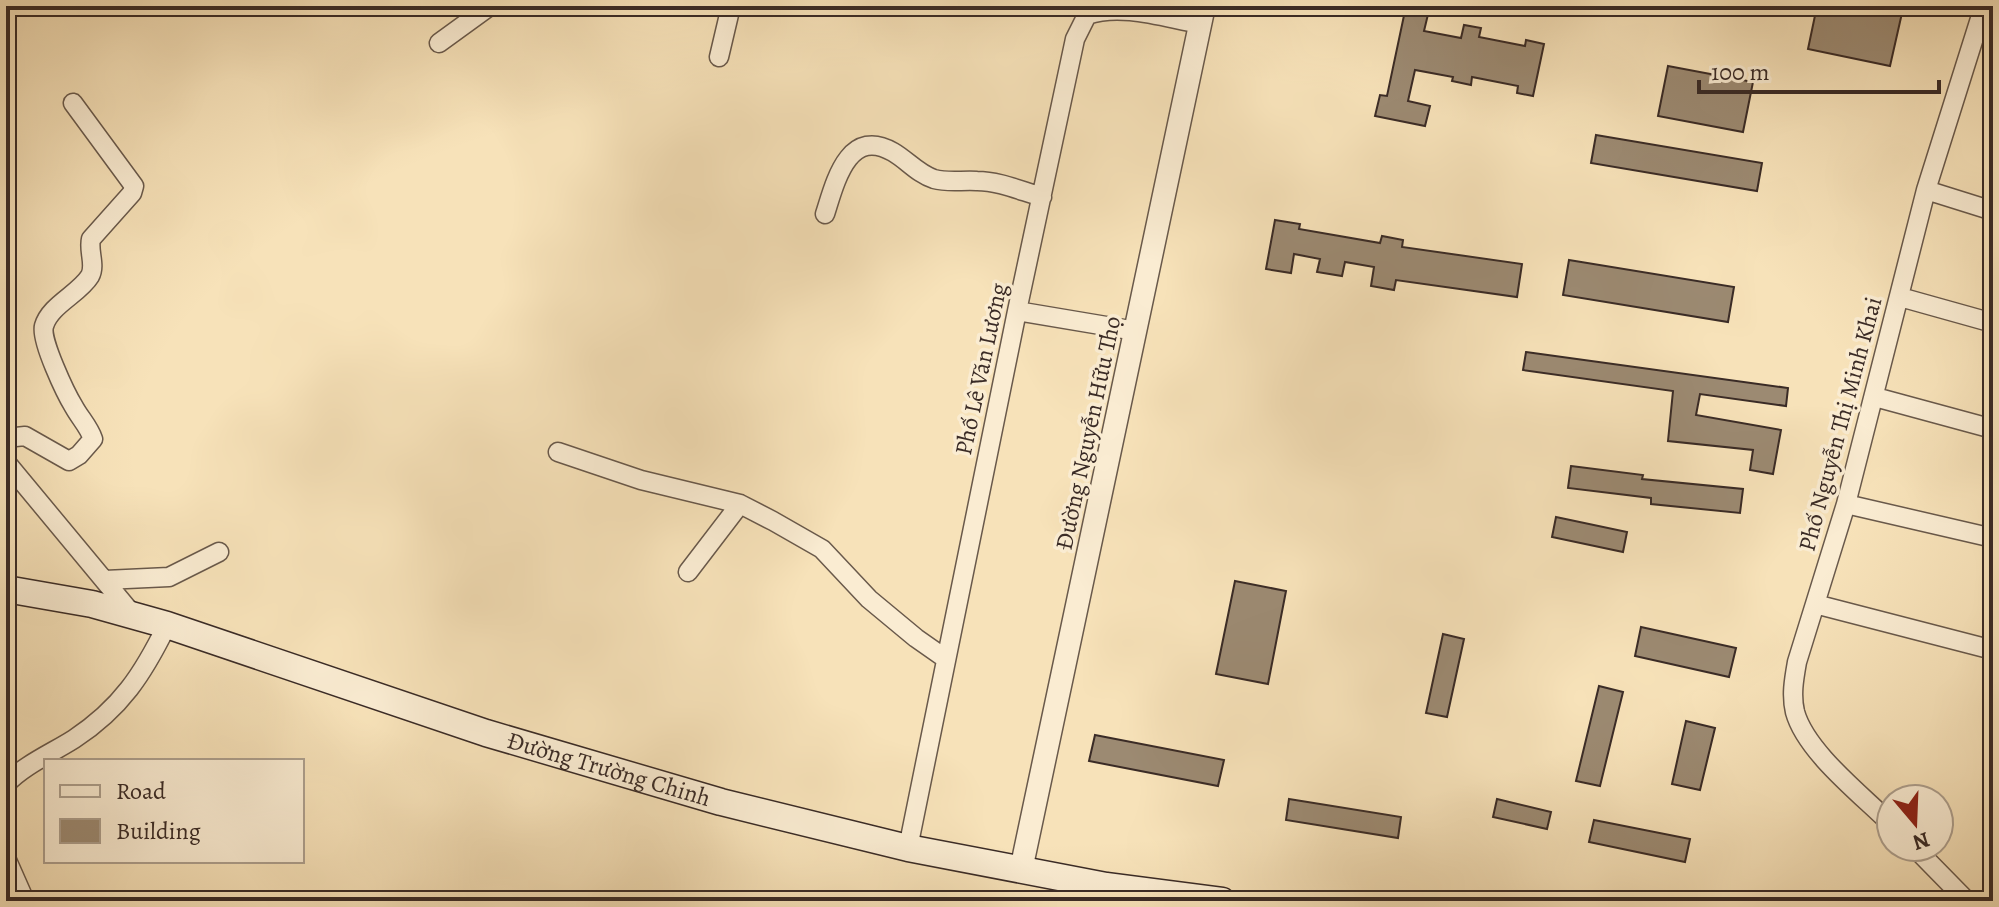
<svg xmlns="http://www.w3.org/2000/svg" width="1999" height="907" font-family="Alegreya,serif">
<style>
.building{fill:#9c8a72;stroke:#3a2b26;stroke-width:2}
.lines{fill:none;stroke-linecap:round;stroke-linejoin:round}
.minor-casing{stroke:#69594b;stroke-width:21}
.tertiary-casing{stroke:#69594b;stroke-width:25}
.secondary-casing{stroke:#3a2b26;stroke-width:29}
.minor{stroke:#faecd2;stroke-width:18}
.tertiary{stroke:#faecd2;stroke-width:22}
.secondary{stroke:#faecd2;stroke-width:26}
.labels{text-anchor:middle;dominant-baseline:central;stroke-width:7;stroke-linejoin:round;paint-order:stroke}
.street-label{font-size:24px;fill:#3a2b26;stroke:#faecd2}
</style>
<rect width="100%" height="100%" fill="#f7e2b9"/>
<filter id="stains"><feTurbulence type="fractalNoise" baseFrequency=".0025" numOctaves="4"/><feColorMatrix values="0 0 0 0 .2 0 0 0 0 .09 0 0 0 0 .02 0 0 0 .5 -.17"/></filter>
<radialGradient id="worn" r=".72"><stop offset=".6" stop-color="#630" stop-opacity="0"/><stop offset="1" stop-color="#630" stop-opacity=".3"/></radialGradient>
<path class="building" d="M1406,6h24l-6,25 37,7 3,-13 17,3 -2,9 46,9 1,-6 18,4 -11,52 -16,-3 1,-7 -46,-9 -1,8 -19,-4 1,-4 -38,-7 -7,31 22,5 -5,20 -50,-10 5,-21 7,1z
M1817,6h50l35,7 -12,53 -82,-17z
M1668,66l85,16 -10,50 -85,-16z
M1596,135l166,28 -5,28 -166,-28z
M1275,220l25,4 -1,5 81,14 2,-7 21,4 -1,7 120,17 -5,33 -121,-17 -2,10 -23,-4 3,-19 -29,-5 -3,14 -25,-4 3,-13 -26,-5 -3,19 -25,-4z
M1569,260l165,27 -6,35 -165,-27z
M1526,352l262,36 -2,18 -86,-12 -4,21 85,15 -8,44 -23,-4 3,-20 -85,-9 5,-50 -150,-21z
M1571,466l72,9 -1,4 101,10 -3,24 -89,-9v-6l-83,-10z
M1556,517l71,15 -4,20 -71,-15z
M1235,581l51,10 -18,93 -52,-10z
M1641,627l95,21 -7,29 -94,-21z
M1443,634l21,5 -17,78 -21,-4z
M1599,686l24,6 -23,94 -24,-5z
M1686,721l29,7 -15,62 -28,-6z
M1095,735l129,25 -6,26 -129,-25z
M1289,799l112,18 -3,21 -112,-18z
M1497,799l54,13 -4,17 -54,-12z
M1594,820l96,19 -5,23 -96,-20z"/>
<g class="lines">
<defs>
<path id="minor" d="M439,43l51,-37
M719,57l12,-51
M1926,190l67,21
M825,214c10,-31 23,-88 68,-62 14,8 25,22 41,27 14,4 28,1 43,2 22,0 44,10 65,16
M1900,297l93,26
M1017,311l119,20
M1875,397l118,32
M6,438l19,-2 44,25 10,-6 14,-16c-4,-12 -13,-21 -19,-32 -8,-13 -34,-67 -30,-81 6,-21 35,-32 46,-50 6,-11 -2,-25 1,-37l41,-46 2,-7 -61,-83
M558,452l83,28 99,24 33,17 49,28 47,50 47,39 30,21
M6,462l127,153
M1846,504l147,34
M688,572l52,-68
M105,580l64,-3 50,-25
M1815,604l178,46
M6,784c18,-19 46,-31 68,-45 47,-31 69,-65 93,-114
M1891,824c-29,-29 -85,-72 -96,-112 -4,-17 -1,-33 2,-50l49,-158 80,-314 58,-184
M1914,847l53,54
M908,848l109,-537 58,-272 12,-24c35,-12 78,3 113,9
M6,858l19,43
M1992,901l1,-4"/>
<path id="tertiary" d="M1021,870l183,-864"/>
<g id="secondary">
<path id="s1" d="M6,589l86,15 75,21 319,108 235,69 187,46 198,38 116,15"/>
</g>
</defs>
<use href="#minor" class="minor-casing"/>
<use href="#tertiary" class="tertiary-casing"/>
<use href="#secondary" class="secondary-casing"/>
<use href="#minor" class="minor"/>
<use href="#tertiary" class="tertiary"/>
<use href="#secondary" class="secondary"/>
</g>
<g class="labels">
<g class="street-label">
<text transform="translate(981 369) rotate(-78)">Phố Lê Văn Lương</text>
<text transform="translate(1840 424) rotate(-75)">Phố Nguyễn Thị Minh Khai</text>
<text transform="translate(1088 433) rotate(-78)">Đường Nguyễn Hữu Thọ</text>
<text stroke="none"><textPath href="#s1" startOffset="630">Đường Trường Chinh</textPath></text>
</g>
</g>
<rect width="1999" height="907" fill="none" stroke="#f7e2b9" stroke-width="32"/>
<rect x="8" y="8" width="1983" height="891" fill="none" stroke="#3a2b26" stroke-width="4"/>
<rect x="16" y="16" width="1967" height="875" fill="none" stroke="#3a2b26" stroke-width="2"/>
<rect x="44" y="759" width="260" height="104" fill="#faecd2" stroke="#ad9f8d" stroke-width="2"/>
<rect x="60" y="785" width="40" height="12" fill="#faecd2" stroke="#ad9f8d" stroke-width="2"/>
<text x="116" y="799" font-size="24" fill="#3a2b26">Road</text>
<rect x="60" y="819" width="40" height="24" fill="#9c8a72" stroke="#ad9f8d" stroke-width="2"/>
<text x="116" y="839" font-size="24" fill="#3a2b26">Building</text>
<g transform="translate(1915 823) rotate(161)"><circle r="38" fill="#faecd2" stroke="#ad9f8d" stroke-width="2"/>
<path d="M0-6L14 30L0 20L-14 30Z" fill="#8f2418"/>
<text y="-12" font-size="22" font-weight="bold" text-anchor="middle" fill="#3a2b26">N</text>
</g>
<path d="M1699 80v12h240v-12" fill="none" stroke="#3a2b26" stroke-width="4"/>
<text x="1711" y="80" font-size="24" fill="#3a2b26" stroke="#faecd2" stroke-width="6" paint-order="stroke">100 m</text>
<rect width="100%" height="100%" filter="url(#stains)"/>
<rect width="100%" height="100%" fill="url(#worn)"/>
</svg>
